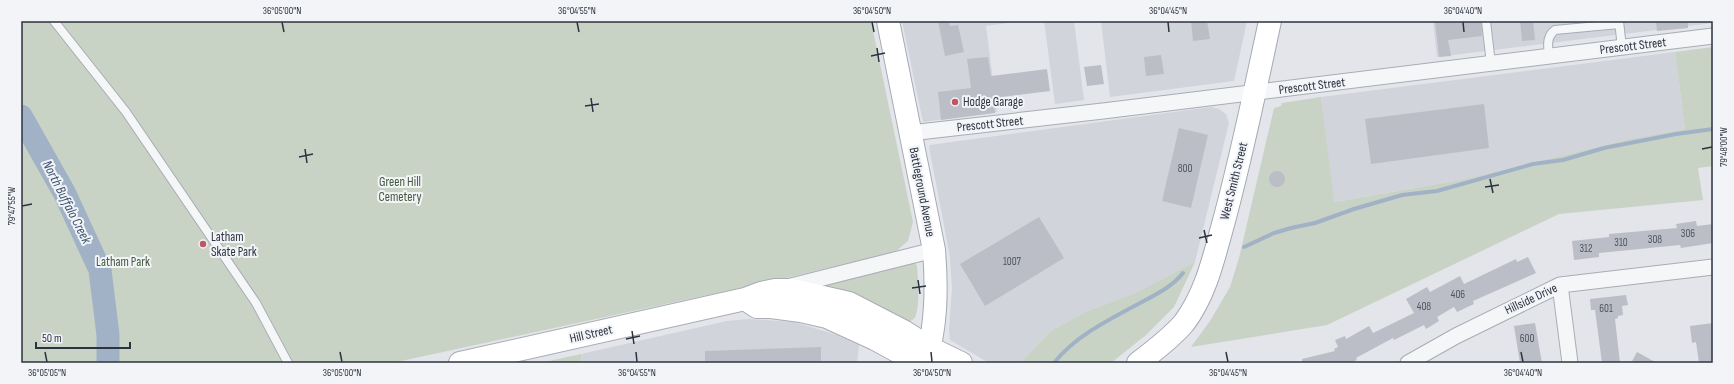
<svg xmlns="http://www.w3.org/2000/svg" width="1734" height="384" font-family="'Sofia Sans Condensed',sans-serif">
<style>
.built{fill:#d1d4db}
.green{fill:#c8d3c5}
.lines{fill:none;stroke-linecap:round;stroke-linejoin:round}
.stream{stroke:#a2b2c6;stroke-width:4}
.river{stroke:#a2b2c6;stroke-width:23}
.building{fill:#bbbec6}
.lane-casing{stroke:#a8acb4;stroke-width:10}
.street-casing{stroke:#a8acb4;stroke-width:17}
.secondary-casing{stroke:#a8acb4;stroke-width:24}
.primary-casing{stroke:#a3a9b4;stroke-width:24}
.lane{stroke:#f5f6f8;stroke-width:8}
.street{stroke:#f5f6f8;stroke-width:15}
.secondary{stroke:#fff;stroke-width:22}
.primary{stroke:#fff;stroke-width:22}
.ticks{fill:none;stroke:#2c3340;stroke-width:1.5}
.poi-dot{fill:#c15662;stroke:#f2f4f7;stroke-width:1.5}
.labels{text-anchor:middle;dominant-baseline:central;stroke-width:4;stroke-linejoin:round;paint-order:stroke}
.number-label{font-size:11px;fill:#505662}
.street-label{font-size:13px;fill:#2c3340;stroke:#f2f4f7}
.poi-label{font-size:13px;fill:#2c3340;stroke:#f2f4f7;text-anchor:start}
.park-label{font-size:13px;fill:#405a3b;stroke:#f2f4f7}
.water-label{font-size:14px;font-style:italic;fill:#3b5170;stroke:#f2f4f7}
.neatline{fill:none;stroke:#2c3340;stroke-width:1.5}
.ticks-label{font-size:10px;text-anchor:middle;fill:#2c3340}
</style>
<rect width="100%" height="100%" fill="#e3e5ea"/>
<path class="built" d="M902,21h119l-35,5 11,86 -74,10z
M1044,21h30l10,79 -29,4z
M1101,21h146l-13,60 -124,16z
M1433,21h280v2l-276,34z
M1675,52l10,77 -55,10 -169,41 -128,22 -12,-105z
M1211,107l8,2 7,5 3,9 -34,139 -60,31 -47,18 -36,19 -32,33h-31l-39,-23 -1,-11 3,-41 -2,-31 -21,-110 1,-2z
M749,319l45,3 43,13 22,10 -2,18h-275l-1,-9 146,-33z"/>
<path class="green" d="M21,21h850l42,201 -5,19 -13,11 -118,28 -385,83h-371z
M1713,47v119l-15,2 5,32 -144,14 -232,111 -136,22 19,-26 20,-34 9,-29 35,-150 7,-2 1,-3 39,-6 13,105 127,-22 169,-41 55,-10 -10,-77z
M1195,262l-21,45 -28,28 -35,28h-91l32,-33 36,-19 47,-18z
M915,263l2,3c1,14 3,35 -1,49 -1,4 -5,6 -9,7l-94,-36z
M581,354l1,9h-42z"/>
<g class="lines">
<path class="stream" d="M1244,247l30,-14 17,-5 24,-5 39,-14 48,-14 35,-4 96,-27 30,-4 41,-12 72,-14 37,-5
M1054,363c21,-27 56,-44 86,-60 15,-8 32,-16 43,-30"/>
<path class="river" d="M21,116l44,78 35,76 8,65v28"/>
</g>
<path class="building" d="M938,21h11l1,5 8,-1 6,27 -19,4z
M1191,21h16l3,18 -17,2z
M1435,21h46l1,15 -34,4 3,16 -12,1z
M1520,21h13l2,19 -13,1z
M1656,21h32v7l-31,3z
M1161,55l3,19 -18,2 -2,-19z
M988,57l3,19 56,-7 3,22 -57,7 2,15 -54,7 -3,-28 33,-4 -4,-29z
M1101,65l3,19 -17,2 -3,-19z
M1484,104l5,44 -118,16 -6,-45z
M1179,128l29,7 -17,73 -29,-7z
M1269 179a8 8 0 1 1 16 0a8 8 0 1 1-16 0Z
M1039,217l25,41 -79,48 -25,-42z
M1696,221l1,5 16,-2v19l-32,5 -1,-3 -81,8v4l-25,3 -2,-19 37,-4v-3l68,-6 -1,-4z
M1528,257l8,16 -63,28 1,3 -17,8 -3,-5 -17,10 2,4 -13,8 -2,-4 -30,15 -1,-2 -37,20 1,2 -7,3h-48v-4l33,-8 -1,-2 4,-2 -3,-7 10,-4 1,3 23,-13 4,7 41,-20 -8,-14 21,-12 3,5 30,-16 4,8 52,-25 1,3z
M1626,295l2,10 -6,1 1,9 -5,1v2l-3,1 5,44h-18l-7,-53h-4l-1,-11z
M1535,323l7,40h-22l-6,-37z
M1713,323v40h-14l-3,-21 -4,1 -2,-17z
M821,347v16h-116v-12z
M1637,352l20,11h-26z"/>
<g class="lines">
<defs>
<path id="lane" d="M54,21l72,91 130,191 32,60
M1486,21l5,43
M1619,21l3,27
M1549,57c-1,-11 -3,-20 6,-27l64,-6"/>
<path id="street" d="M910,133l193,-22 610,-75
M1560,285l10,78
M787,287l147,-37
M1408,363l48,-27 104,-51 153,-18"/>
<path id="secondary" d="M745,299l12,8h14l30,4 26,6 48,22 44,24
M460,363l285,-64 16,-6 14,-3h17l57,13 56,29 25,16 31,15"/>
<path id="primary" d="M888,21l46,229c3,38 3,77 -9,113
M1138,363c16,-12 33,-25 46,-40 21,-28 29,-62 38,-95 19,-68 33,-138 48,-207"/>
</defs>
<use href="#lane" class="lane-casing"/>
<use href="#street" class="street-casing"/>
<use href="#secondary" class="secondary-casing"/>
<use href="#primary" class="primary-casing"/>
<use href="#lane" class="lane"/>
<use href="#street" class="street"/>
<use href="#secondary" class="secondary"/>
<use href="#primary" class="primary"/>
</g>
<path class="ticks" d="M282,22l2,10M577,22l2,10M872,22l2,10M1168,22l1,10M1463,22l1,10M877,48l2,14M871,56l14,-3M591,98l2,14M585,106l14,-2M305,149l2,14M1702,149l10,-2M299,157l14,-3M1490,179l3,14M1485,187l14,-2M22,206l10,-2M1204,230l3,13M1199,238l13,-3M918,280l2,14M912,288l14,-2M632,331l2,13M626,339l14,-3M45,352l2,10M340,352l2,10M636,352l1,10M931,352l1,10M1226,352l2,10M1521,352l2,10"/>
<g class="poi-dot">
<circle cx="955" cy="102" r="4"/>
<circle cx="203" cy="244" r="4"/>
</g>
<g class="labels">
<g class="number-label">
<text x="1185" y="168">800</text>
<text x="1688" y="233">306</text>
<text x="1655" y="239">308</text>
<text x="1621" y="242">310</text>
<text x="1586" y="248">312</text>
<text x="1012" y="261">1007</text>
<text x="1458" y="294">406</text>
<text x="1424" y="306">408</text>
<text x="1606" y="308">601</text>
<text x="1527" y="338">600</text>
</g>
<g class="street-label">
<text transform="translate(1633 46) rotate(-7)">Prescott Street</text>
<text transform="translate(1312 86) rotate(-7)">Prescott Street</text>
<text transform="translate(990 124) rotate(-6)">Prescott Street</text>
<text transform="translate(1234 181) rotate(-76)">West Smith Street</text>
<text transform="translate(922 192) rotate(79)">Battleground Avenue</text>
<text transform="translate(1531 299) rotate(-25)">Hillside Drive</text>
<text transform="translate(591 334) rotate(-13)">Hill Street</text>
</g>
<g class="poi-label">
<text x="963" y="102">Hodge Garage</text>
<text x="211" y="237">Latham<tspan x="211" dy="15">Skate Park</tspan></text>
</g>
<g class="park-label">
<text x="400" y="182">Green Hill<tspan x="400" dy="15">Cemetery</tspan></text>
<text x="123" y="262">Latham Park</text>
</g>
<g class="water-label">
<text transform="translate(67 202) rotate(63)">North Buffalo Creek</text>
</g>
</g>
<rect width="1734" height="384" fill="none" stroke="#f2f4f7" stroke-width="44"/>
<path d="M36 342v6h94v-6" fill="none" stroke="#2c3340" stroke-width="2"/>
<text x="42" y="342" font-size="12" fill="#2c3340" stroke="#f2f4f7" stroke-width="3" paint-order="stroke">50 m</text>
<rect x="22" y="22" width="1690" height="340" class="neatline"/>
<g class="ticks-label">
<text x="282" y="14">36°05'00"N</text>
<text x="577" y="14">36°04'55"N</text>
<text x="872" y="14">36°04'50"N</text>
<text x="1168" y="14">36°04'45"N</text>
<text x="1463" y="14">36°04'40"N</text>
<text transform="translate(1723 147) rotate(-90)" y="4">79°48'00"W</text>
<text transform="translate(11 206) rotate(-90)" y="4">79°47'55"W</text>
<text x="47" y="376">36°05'05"N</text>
<text x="342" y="376">36°05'00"N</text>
<text x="637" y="376">36°04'55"N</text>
<text x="932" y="376">36°04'50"N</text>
<text x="1228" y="376">36°04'45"N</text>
<text x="1523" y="376">36°04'40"N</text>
</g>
</svg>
